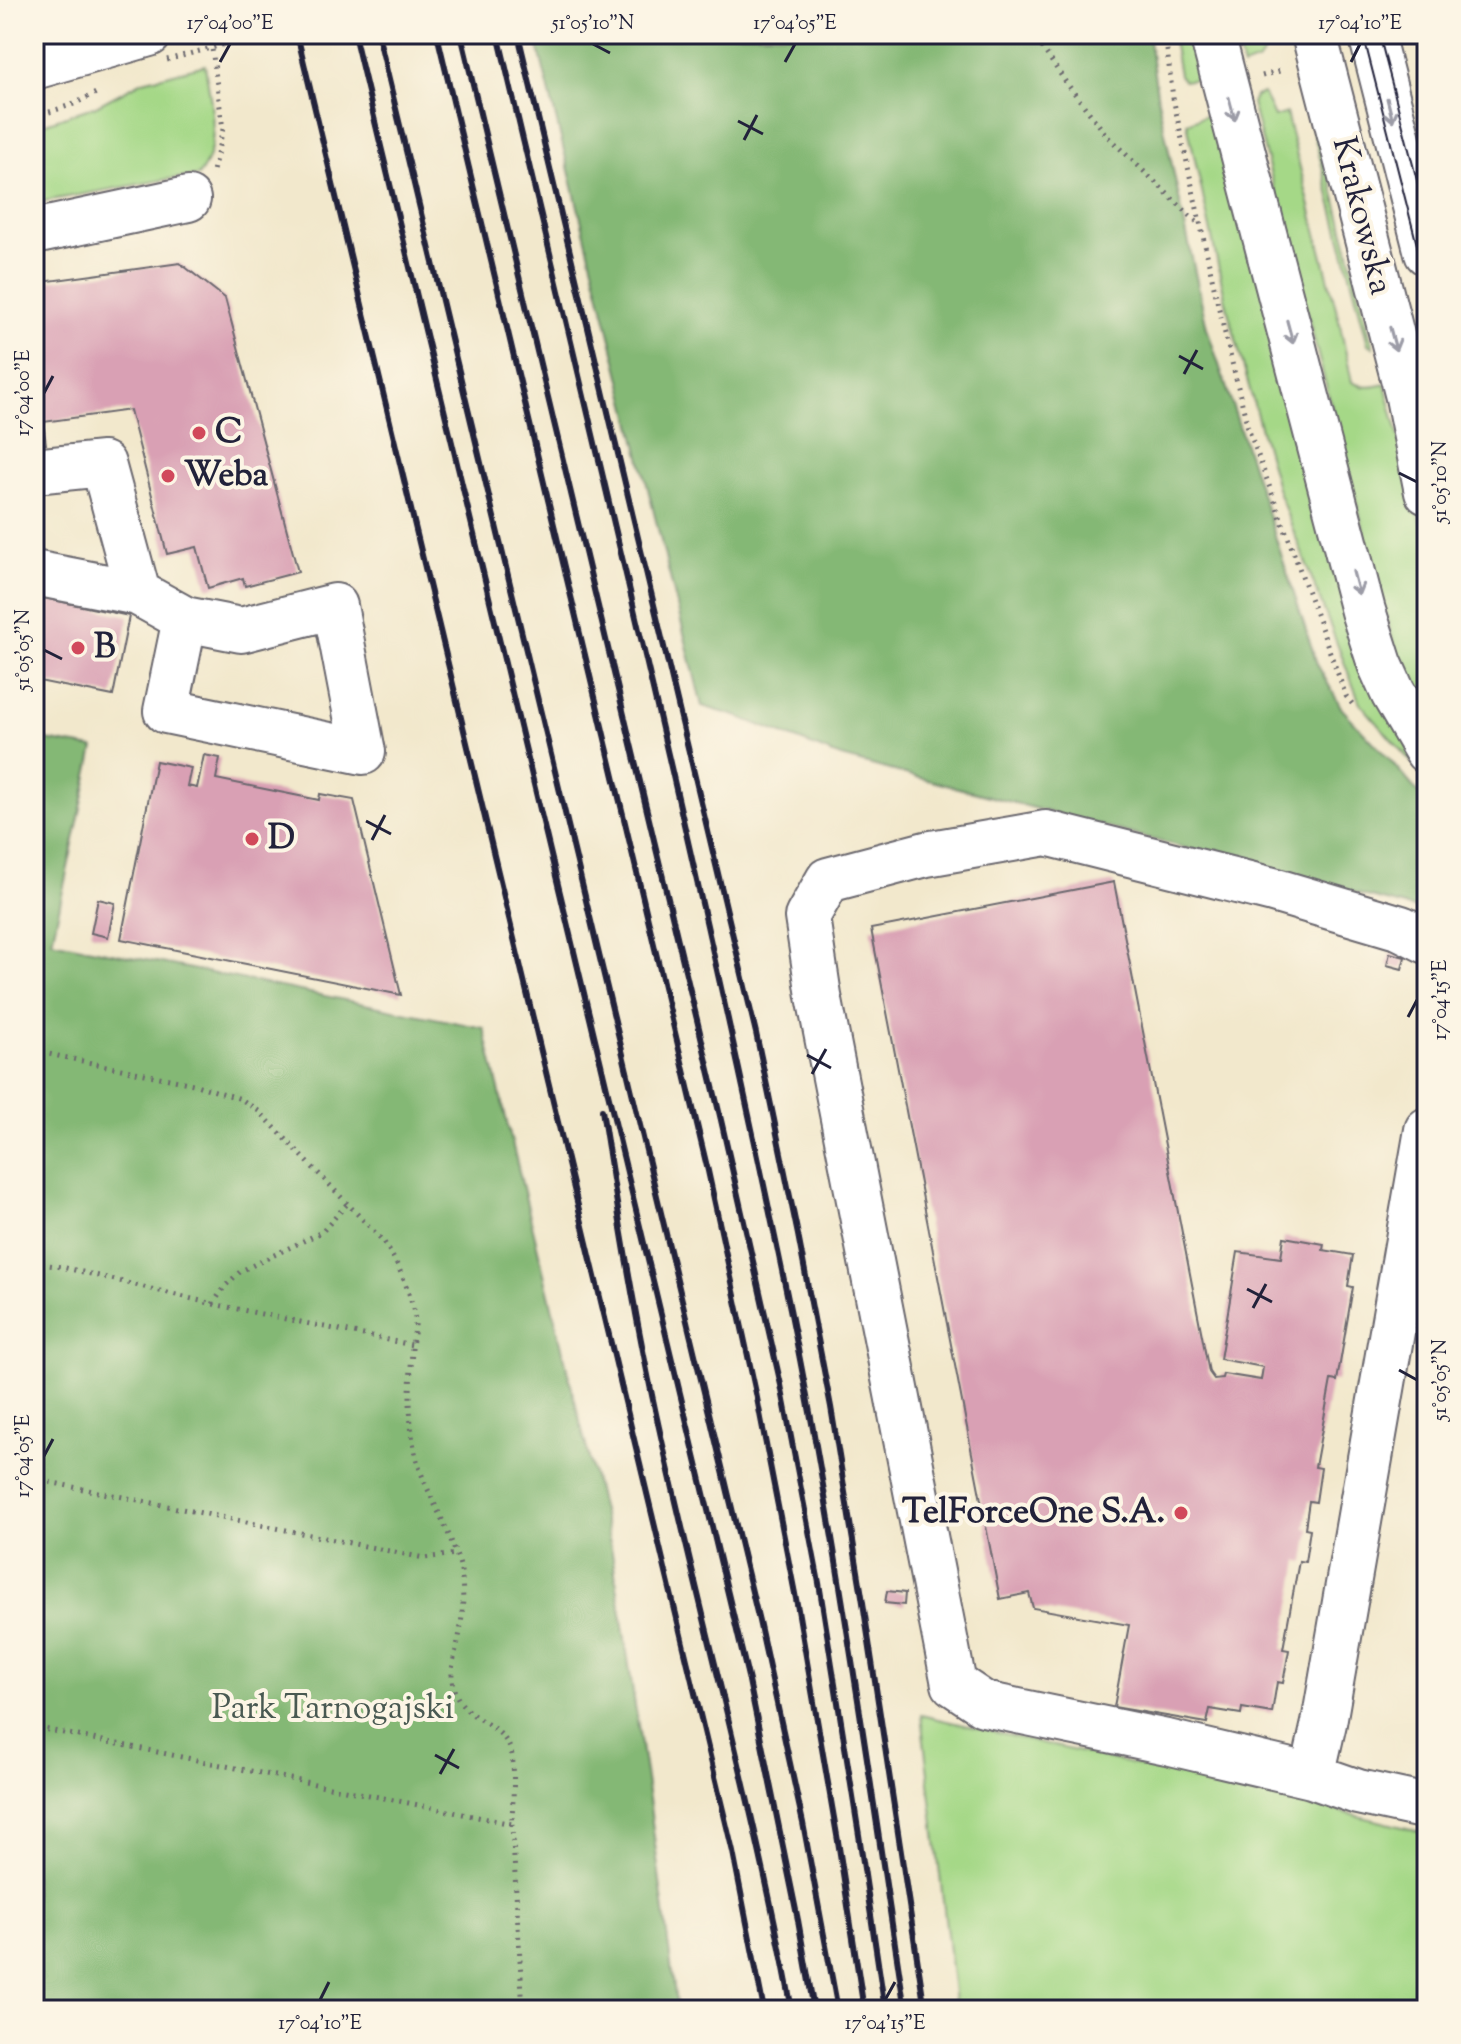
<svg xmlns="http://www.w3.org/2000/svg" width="1461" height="2044" font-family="'Sorts Mill Goudy',serif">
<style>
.green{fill:#a5d887;stroke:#647d61;stroke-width:2}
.forest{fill:#84b874;stroke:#536d58;stroke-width:2}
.building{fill:#d9a0b4}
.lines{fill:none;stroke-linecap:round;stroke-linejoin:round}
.minor-casing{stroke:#6b676e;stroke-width:48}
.major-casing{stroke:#6b676e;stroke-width:48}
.path{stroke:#6b676e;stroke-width:5;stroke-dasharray:2 6;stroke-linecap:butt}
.minor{stroke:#fff;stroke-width:44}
.major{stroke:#fff;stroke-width:44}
.tram{stroke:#22223b;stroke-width:2}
.rail{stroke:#22223b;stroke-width:6}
.major-bridge-casing{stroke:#6b676e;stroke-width:48;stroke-linecap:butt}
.path-bridge{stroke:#6b676e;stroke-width:5;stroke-dasharray:2 6;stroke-linecap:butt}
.major-bridge{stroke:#fff;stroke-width:44}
.oneway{stroke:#9c9ca7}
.ticks{fill:none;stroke:#22223b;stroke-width:3}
.poi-dot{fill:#d1495b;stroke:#fcf5e5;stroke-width:3}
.labels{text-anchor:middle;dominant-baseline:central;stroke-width:8;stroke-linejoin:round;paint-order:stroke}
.street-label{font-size:34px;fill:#22223b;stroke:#fcf5e5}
.poi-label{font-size:34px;font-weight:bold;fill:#22223b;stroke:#fcf5e5;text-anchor:start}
.park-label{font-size:34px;fill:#495952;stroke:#fcf5e5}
.neatline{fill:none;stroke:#22223b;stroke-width:3}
.ticks-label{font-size:20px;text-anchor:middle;fill:#22223b}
</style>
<rect width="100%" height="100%" fill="#fcf5e5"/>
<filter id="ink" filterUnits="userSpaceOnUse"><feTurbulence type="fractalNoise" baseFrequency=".0125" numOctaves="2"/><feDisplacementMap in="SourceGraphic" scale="16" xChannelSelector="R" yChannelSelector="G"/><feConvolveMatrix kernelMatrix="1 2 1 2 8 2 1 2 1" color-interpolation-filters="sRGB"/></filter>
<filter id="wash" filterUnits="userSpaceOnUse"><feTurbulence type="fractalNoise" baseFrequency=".006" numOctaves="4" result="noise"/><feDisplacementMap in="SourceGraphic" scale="32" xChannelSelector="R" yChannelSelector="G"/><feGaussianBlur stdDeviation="1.8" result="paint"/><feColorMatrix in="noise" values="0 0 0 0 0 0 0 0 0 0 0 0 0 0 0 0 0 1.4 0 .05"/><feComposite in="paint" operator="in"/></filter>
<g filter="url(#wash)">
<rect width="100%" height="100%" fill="#f2e8cc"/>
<path class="green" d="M1172,34h24l12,43 -24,4 -5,-6z
M1234,34h30c4,9 1,19 -5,27l-16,6z
M1288,34h6l79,313 -5,-3z
M205,65c5,35 18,81 -7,111l-30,3 -134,24v-76l62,-21 47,-25z
M1263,93l11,24 12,-4 52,203 14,66c12,6 20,6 33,2l42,161v170l-32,-66 -143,-546 3,-7z
M1214,112l198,651 -52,-60 -82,-212 -50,-180 -41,-188z
M921,1715l219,51 25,-2 129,31 12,8 121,30v177h-471z"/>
<path class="forest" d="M535,34h613l10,66 49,228 110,336 25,45 49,52 36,42v109l-586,-155 -102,-40 -37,-11z
M34,738l60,10 -42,193 432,87 128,524 37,247 28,211h-643z"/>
<g id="blocks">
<path class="building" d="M180,263l45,35 73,274 -53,14 -2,-8 -35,10 -11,-41 -30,7 -37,-144 -87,12 3,22 -12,1v-162z
M34,596l95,20 -16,80 -79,-16z
M204,755l16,3 -4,21 103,21 1,-6 34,6 47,195 -280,-56 35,-178 35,7 -4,18 10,2z
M1114,882l95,490 5,7 8,-1 1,-4 38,6 2,-13 -43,-8 18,-107 43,6 3,-21 40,7 -1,6 30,5 -5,31 5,1 -16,94 -6,-1 -16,87 6,1 -5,34 -7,-1 -4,27 5,1 -5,33 -6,-1 -16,88 6,1 -6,33 -6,-1 -5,31 -30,-5 -1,6 -31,-5 -3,14 -93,-16 15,-82 -96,-17 -4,-15 -29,6 -129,-670z
M98,899l17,4 -7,34 -17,-4z
M1390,953l15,4 -3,12 -15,-4z
M887,1591l18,2 -1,12 -19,-2z"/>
</g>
</g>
<g filter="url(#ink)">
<use href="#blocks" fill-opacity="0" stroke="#6b676e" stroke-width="2"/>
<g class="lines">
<defs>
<path id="minor" d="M1371,34l56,219
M34,232l154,-33
M34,471l69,-7 35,129 47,26 56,11 94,-24 28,146 -197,-41 19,-92
M34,573l104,20
M1427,941l-26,-13 -128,-38 -227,-57 -120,21 -98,26 -21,37 12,79 135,688 30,20 183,38 145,34 46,16 69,15
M1312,1776l12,-53 103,-593"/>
<path id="major" d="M1314,34l94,363 19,95
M34,67l115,-33
M1270,256l93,355 17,53 13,29 34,58"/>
</defs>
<use href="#minor" class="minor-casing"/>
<use href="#major" class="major-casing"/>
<path class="path" d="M210,34l13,95 -10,42
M1033,34l32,47 43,56 92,88
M1165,34l8,64 45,207 30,123 98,268 8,10
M1262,76l21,-6
M34,117l40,-13 24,-12
M34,822l5,6 2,10 -7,12
M34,1051l159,33 48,15 19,13 124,130c15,24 27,49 31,78 1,10 -3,20 -3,30 -2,32 -4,65 2,97 6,34 26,64 38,96 3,9 8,19 9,28 3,21 2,41 -1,61 -3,18 -11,35 -7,54 10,36 43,33 56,60 8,15 3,60 3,78l-478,-97
M34,1078l5,-26
M34,1263l28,4 151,37 199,41
M213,1304l12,-18 16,-15 81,-39 25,-28
M34,1479l390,79 32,-4
M512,1824l11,186
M647,2001l3,9"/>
<use href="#minor" class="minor"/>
<use href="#major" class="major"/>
<path class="tram" d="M1363,34l64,250
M1379,34l48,185"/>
<path class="rail" d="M297,34l436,1818 31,158
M354,34l395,1647 49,239 16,90
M378,34l381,1587 44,202 35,187
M437,34l271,1137 48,222 41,211 41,237 26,169
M461,34l260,1086 60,265 38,198 40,252 26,175
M498,34c100,424 204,848 292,1275 47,232 79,467 115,701
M518,34l238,999 42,202 33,172 31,189 63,414
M602,1110c17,108 34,215 58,322 43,193 96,383 132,578"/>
<defs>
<path id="major-bridge" d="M1212,34l58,222"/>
</defs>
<use href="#major-bridge" class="major-bridge-casing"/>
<path class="path-bridge" d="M167,60l95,-26"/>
<use href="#major-bridge" class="major-bridge"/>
</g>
<defs><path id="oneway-shaft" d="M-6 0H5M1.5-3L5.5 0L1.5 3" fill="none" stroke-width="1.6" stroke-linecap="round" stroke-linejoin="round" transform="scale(2)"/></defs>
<g class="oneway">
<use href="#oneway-shaft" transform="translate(1232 109) rotate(75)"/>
<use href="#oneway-shaft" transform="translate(1390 110) rotate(76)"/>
<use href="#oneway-shaft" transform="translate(1290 332) rotate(75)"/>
<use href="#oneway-shaft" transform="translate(1393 339) rotate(75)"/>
<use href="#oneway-shaft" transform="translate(1356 583) rotate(75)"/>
</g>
</g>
<path class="ticks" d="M593,44l17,9M220,62l10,-18M785,62l10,-18M1351,62l9,-18M738,121l25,13M744,140l13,-25M1179,356l24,13M1184,374l13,-24M44,393l9,-17M1399,473l18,9M44,650l18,9M366,821l25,13M372,840l13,-25M1408,1017l9,-17M807,1055l24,13M812,1074l14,-25M1247,1289l25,13M1253,1308l13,-24M1399,1370l18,10M44,1456l9,-17M435,1755l24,13M440,1774l14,-25M320,2000l9,-18M885,2000l10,-18"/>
<g class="poi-dot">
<circle cx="199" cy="433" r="8"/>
<circle cx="168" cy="476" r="8"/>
<circle cx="78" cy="648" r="8"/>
<circle cx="252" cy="839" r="8"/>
<circle cx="1181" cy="1513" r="8"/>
</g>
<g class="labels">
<g class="street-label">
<text transform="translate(1361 216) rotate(76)">Krakowska</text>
</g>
<g class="poi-label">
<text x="215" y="433">C</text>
<text x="184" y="476">Weba</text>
<text x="94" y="648">B</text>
<text x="268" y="839">D</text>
<text x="1165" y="1513" text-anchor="end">TelForceOne S.A.</text>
</g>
<g class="park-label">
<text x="333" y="1709">Park Tarnogajski</text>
</g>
</g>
<rect width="1461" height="2044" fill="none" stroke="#fcf5e5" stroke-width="88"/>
<rect x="44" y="44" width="1373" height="1956" class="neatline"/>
<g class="ticks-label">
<text x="230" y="29">17°04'00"E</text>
<text x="593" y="29">51°05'10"N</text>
<text x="795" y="29">17°04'05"E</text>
<text x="1360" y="29">17°04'10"E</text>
<text transform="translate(22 393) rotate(-90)" y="7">17°04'00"E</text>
<text transform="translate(1439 482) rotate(-90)" y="7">51°05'10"N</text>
<text transform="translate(22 650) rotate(-90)" y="7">51°05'05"N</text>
<text transform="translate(1439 1000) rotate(-90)" y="7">17°04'15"E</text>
<text transform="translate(1439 1380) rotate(-90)" y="7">51°05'05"N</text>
<text transform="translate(22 1456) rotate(-90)" y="7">17°04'05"E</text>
<text x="320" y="2029">17°04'10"E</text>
<text x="885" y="2029">17°04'15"E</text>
</g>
</svg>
